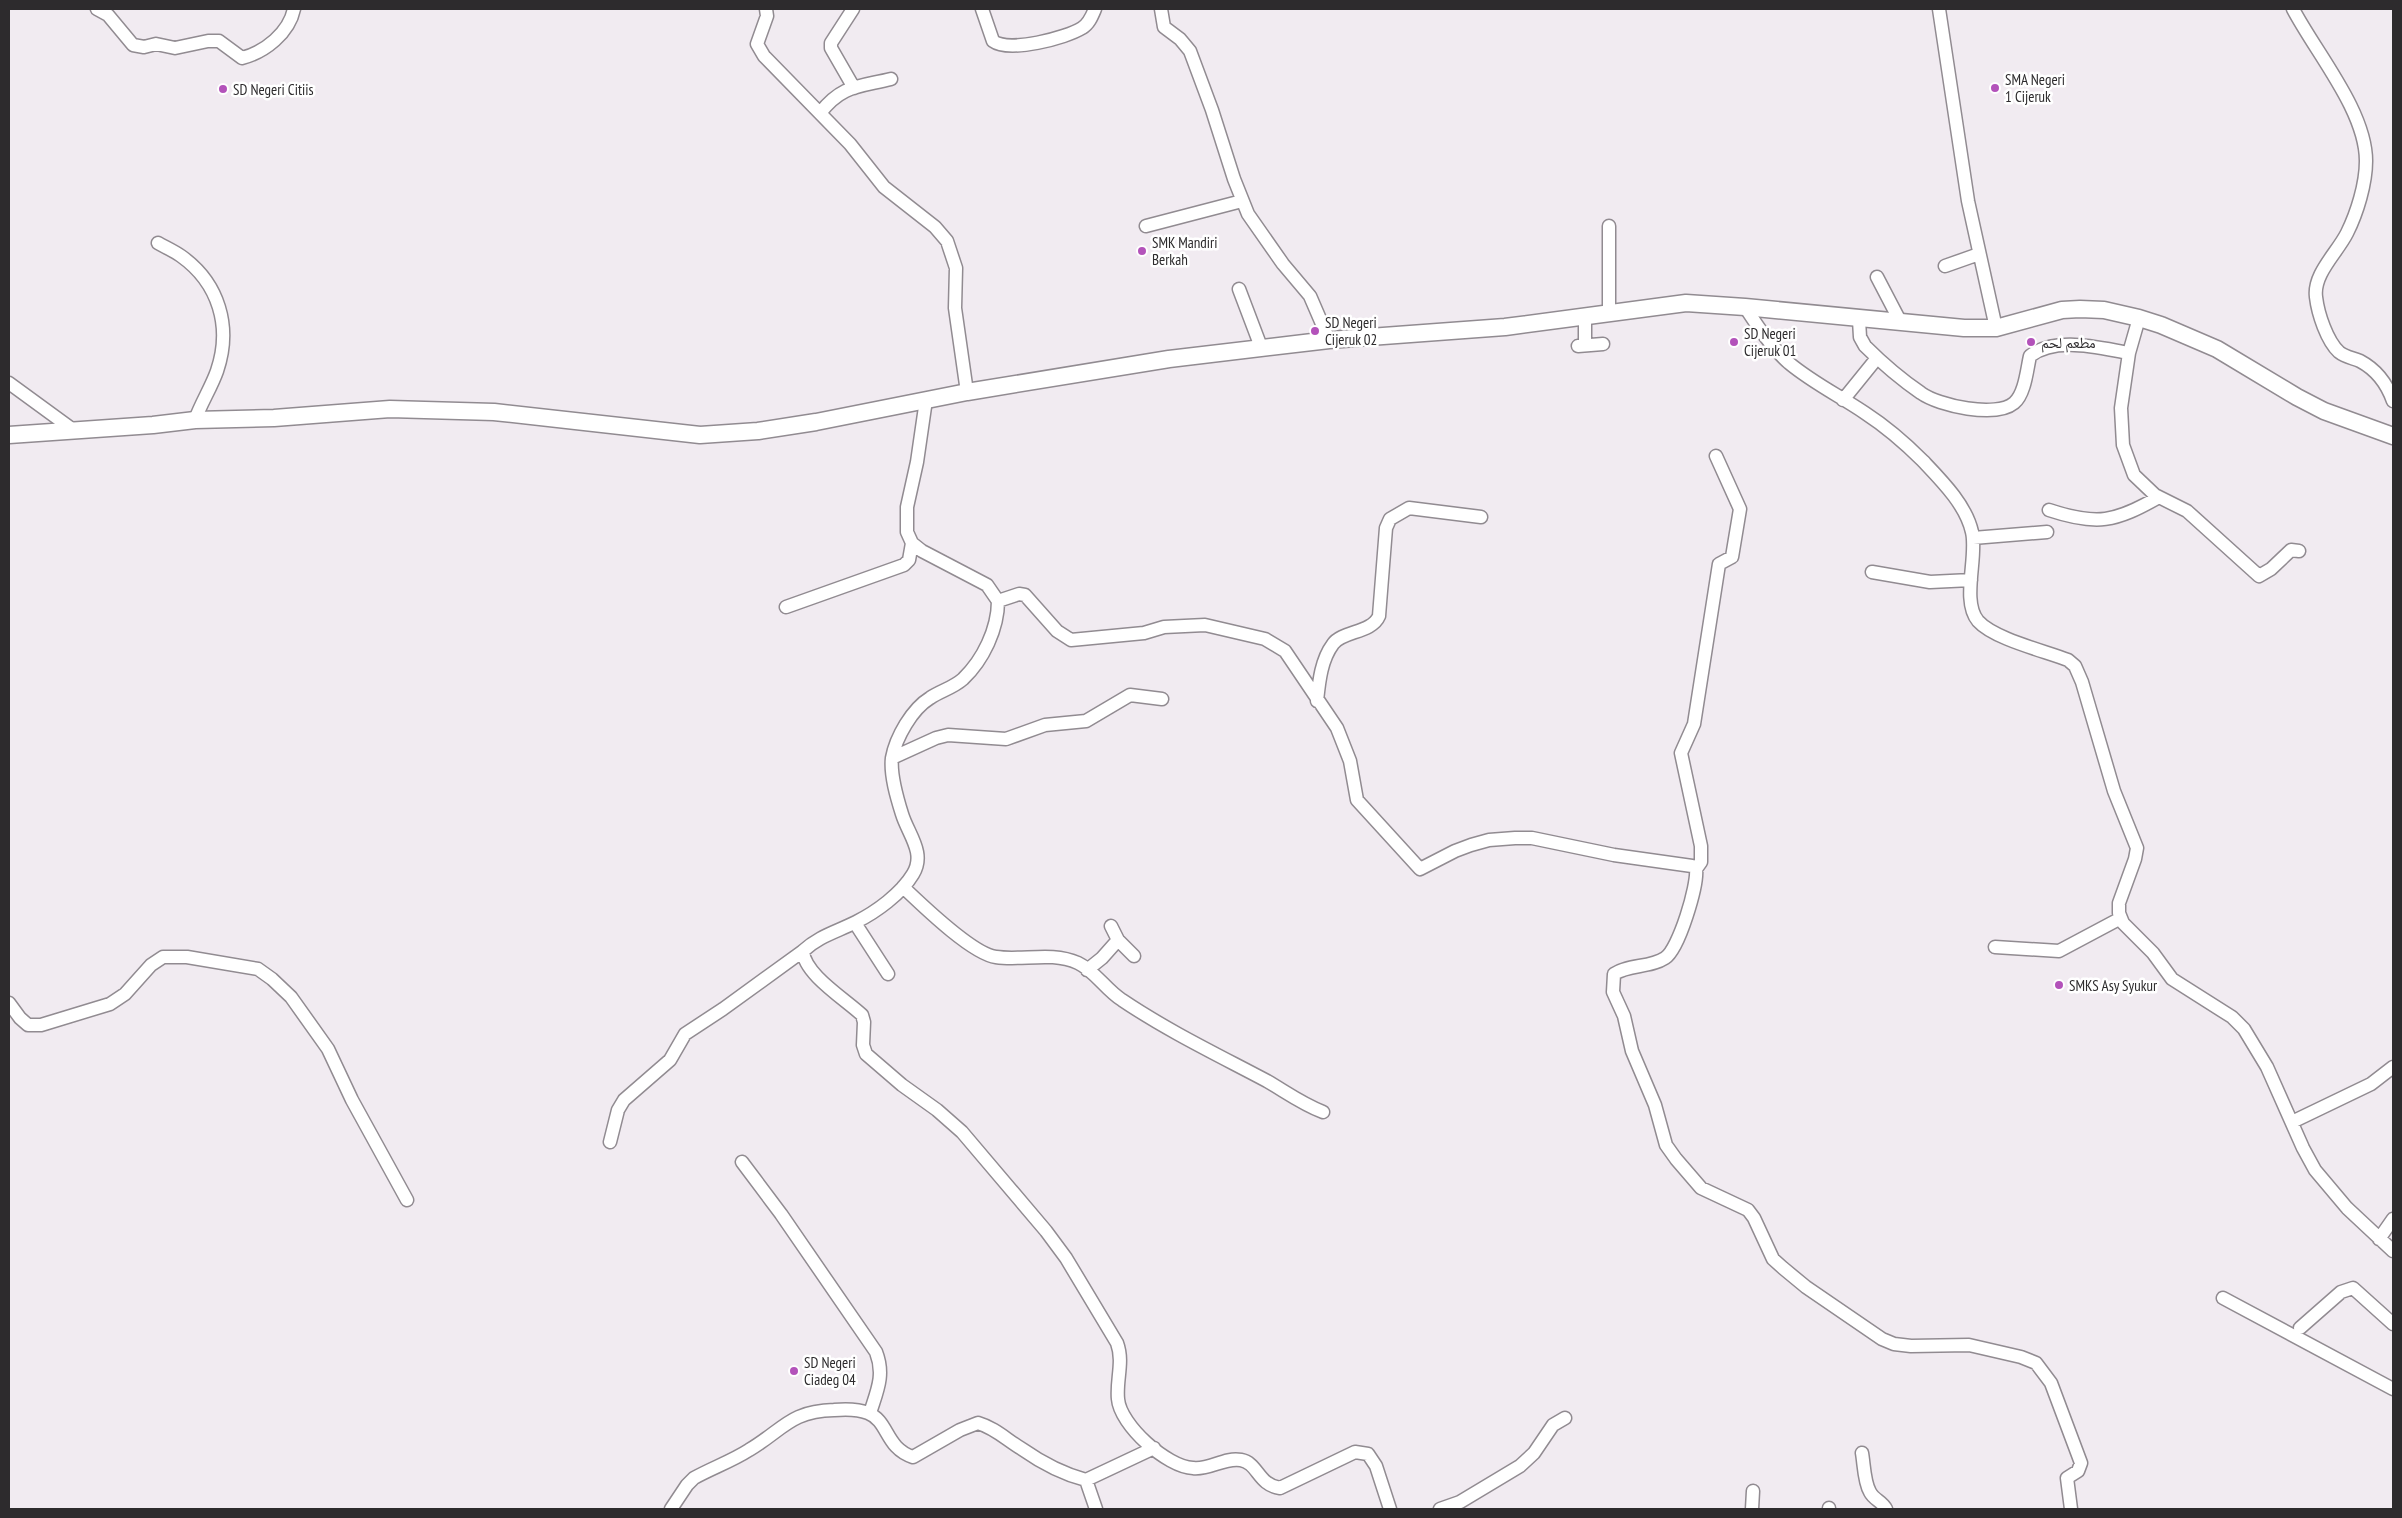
<svg xmlns="http://www.w3.org/2000/svg" width="2402" height="1518" font-family="'PT Sans Narrow','Noto Naskh Arabic',sans-serif">
<style>
.lines{fill:none;stroke-linecap:round;stroke-linejoin:round}
.minor-casing{stroke:#918b91;stroke-width:15}
.major-casing{stroke:#918b91;stroke-width:19}
.minor{stroke:#fff;stroke-width:12}
.major{stroke:#fff;stroke-width:16}
.poi-dot{fill:#b352ba;stroke:#fff;stroke-width:2}
.labels{text-anchor:middle;dominant-baseline:central;stroke-width:5;stroke-linejoin:round;paint-order:stroke}
.poi-label{font-size:15px;fill:#2d2b2d;stroke:#fff;text-anchor:start}
</style>
<rect width="100%" height="100%" fill="#f1ebf1"/>
<g class="lines">
<defs>
<path id="minor" d="M97,9l11,6 25,30 11,2 12,-3 19,4 33,-7h11l23,17c23,-6 47,-25 52,-49
M766,9l1,7 -10,28 7,12 86,88 34,43 51,40 12,14 9,27 -1,40 12,84
M853,9l-22,34v5l23,40
M982,9l11,32c16,12 73,-3 89,-13 7,-4 10,-12 13,-19
M1161,9l3,18 16,12 10,12 22,59 22,69 14,35 35,50 27,32 19,44
M1939,9l29,192 28,127
M2293,9c23,44 73,102 73,152 0,23 -9,52 -19,72 -10,20 -34,41 -31,64 2,17 11,44 23,55 6,5 14,6 21,9 17,9 27,23 33,40
M820,113c22,-28 38,-26 71,-34
M1146,226l96,-25
M1609,226v86
M158,243c7,4 16,8 23,13 38,27 51,71 36,115 -6,17 -16,32 -22,49
M1945,266l34,-12
M1877,277l24,46
M1239,289l22,58
M1745,307c13,20 26,40 44,56 24,20 51,33 76,50 20,13 41,31 58,48 19,20 43,44 49,71 6,24 -11,69 6,89 16,18 67,30 90,39l7,6 7,16 32,109 23,57 -2,11 -16,44v10l4,10 30,30 19,26 60,38 12,12 23,38 36,81 12,22 32,38 46,43
M2139,318l-10,35 -8,55 2,37 11,30 21,20 32,16 72,65 12,-7 20,-19 8,1
M1859,320l1,17 5,9c17,17 37,34 56,47 18,13 75,25 93,10 11,-9 13,-34 16,-47 26,-20 69,-8 99,-3
M1585,345v-30
M1578,346l25,-2
M9,383l63,46
M926,400l-9,62 -10,45v25l5,11 10,8 65,34 11,16c0,28 -15,59 -35,78 -10,9 -23,12 -33,19 -18,11 -34,39 -38,60 -2,17 5,40 10,56 6,20 24,39 11,60 -12,20 -37,38 -57,48 -20,10 -37,14 -53,29 1,23 42,48 59,64l2,7 -1,23 3,9 36,31 35,25 25,22 84,99 20,27 51,85c7,19 -1,37 1,56 2,26 49,68 75,69 17,2 31,-11 48,-8 17,3 17,25 39,28l75,-36 13,2 8,12 14,43
M1843,400l34,-42
M2049,510c48,16 66,12 110,-13
M1973,538l74,-6
M1872,572l58,10 41,-2
M998,601l21,-7 6,1 32,36 14,9 73,-7 20,-6 41,-2 60,14 20,12 52,77 13,33 7,39 63,69 35,-18 16,-6 18,-5 26,-2h17l82,17 78,11 4,3c2,16 -17,80 -31,89 -15,10 -36,6 -51,16l-1,18 11,24 8,35 23,54 11,40 10,14 25,29 47,22 6,8 19,41 10,9 23,19 76,52 12,5 17,2 58,-1 52,12 15,6 15,20 30,80 -3,8 -11,7 4,31
M786,607l118,-42 5,-5 3,-17
M1317,701c2,-19 4,-41 16,-57 9,-13 39,-11 46,-28l7,-88 4,-9 19,-11 72,9
M892,758l44,-20 12,-3 58,4 39,-14 41,-4 44,-26 32,4
M1696,869l5,-7v-16l-20,-93 13,-29 25,-160 13,-7 8,-48 -24,-53
M903,887c19,18 69,67 93,70 27,4 55,-6 82,6 17,8 28,27 44,37 46,31 96,55 145,81 19,11 35,23 56,31
M855,923l33,51
M1111,926l7,14 16,16
M1995,947l64,4 62,-33
M1087,970l15,-12 16,-18
M9,1003l11,15 8,7h13l69,-21 15,-10 26,-29 12,-8h24l71,12 14,10 19,18 37,52 24,51 55,100
M2292,1122l79,-38 22,-17
M610,1142l8,-32 6,-10 46,-40 15,-26 38,-25 80,-58
M742,1162l39,52 95,138c9,23 1,39 -6,61
M2379,1239l14,-20
M2223,1298l170,91
M2300,1328l41,-36 12,-4 40,36
M1862,1453c2,11 2,29 8,39 4,8 12,9 16,17
M1086,1480l10,29
M1829,1508v1
M671,1509l16,-24 7,-7c18,-10 38,-17 55,-28 34,-20 41,-39 85,-40 11,-1 24,-1 34,3 21,8 17,35 45,44l47,-27 18,-7c17,5 29,17 44,26 20,14 41,25 64,31l68,-32
M1440,1509l20,-7 60,-36 14,-13 19,-28 12,-7
M1752,1509l1,-18"/>
<path id="major" d="M9,435l144,-10 42,-5 79,-2 116,-9 104,3 206,23 58,-4 58,-9 151,-30 202,-33 160,-19 176,-13 181,-24 59,4 219,21h32l66,-18 18,-1 24,1 35,8 22,7 56,24 80,48 27,14 69,25"/>
</defs>
<use href="#minor" class="minor-casing"/>
<use href="#major" class="major-casing"/>
<use href="#minor" class="minor"/>
<use href="#major" class="major"/>
</g>
<g class="poi-dot">
<circle cx="1995" cy="88" r="5"/>
<circle cx="223" cy="89" r="5"/>
<circle cx="1142" cy="251" r="5"/>
<circle cx="1315" cy="331" r="5"/>
<circle cx="1734" cy="342" r="5"/>
<circle cx="2031" cy="342" r="5"/>
<circle cx="2059" cy="985" r="5"/>
<circle cx="794" cy="1371" r="5"/>
</g>
<g class="labels">
<g class="poi-label">
<text x="2005" y="79">SMA Negeri<tspan x="2005" dy="17">1 Cijeruk</tspan></text>
<text x="233" y="89">SD Negeri Citiis</text>
<text x="1152" y="242">SMK Mandiri<tspan x="1152" dy="17">Berkah</tspan></text>
<text x="1325" y="322">SD Negeri<tspan x="1325" dy="17">Cijeruk 02</tspan></text>
<text x="1744" y="333">SD Negeri<tspan x="1744" dy="17">Cijeruk 01</tspan></text>
<text x="2041" y="342">مطعم لحم</text>
<text x="2069" y="985">SMKS Asy Syukur</text>
<text x="804" y="1362">SD Negeri<tspan x="804" dy="17">Ciadeg 04</tspan></text>
</g>
</g>
<rect width="2402" height="1518" fill="none" stroke="#2d2b2d" stroke-width="20"/>
</svg>
